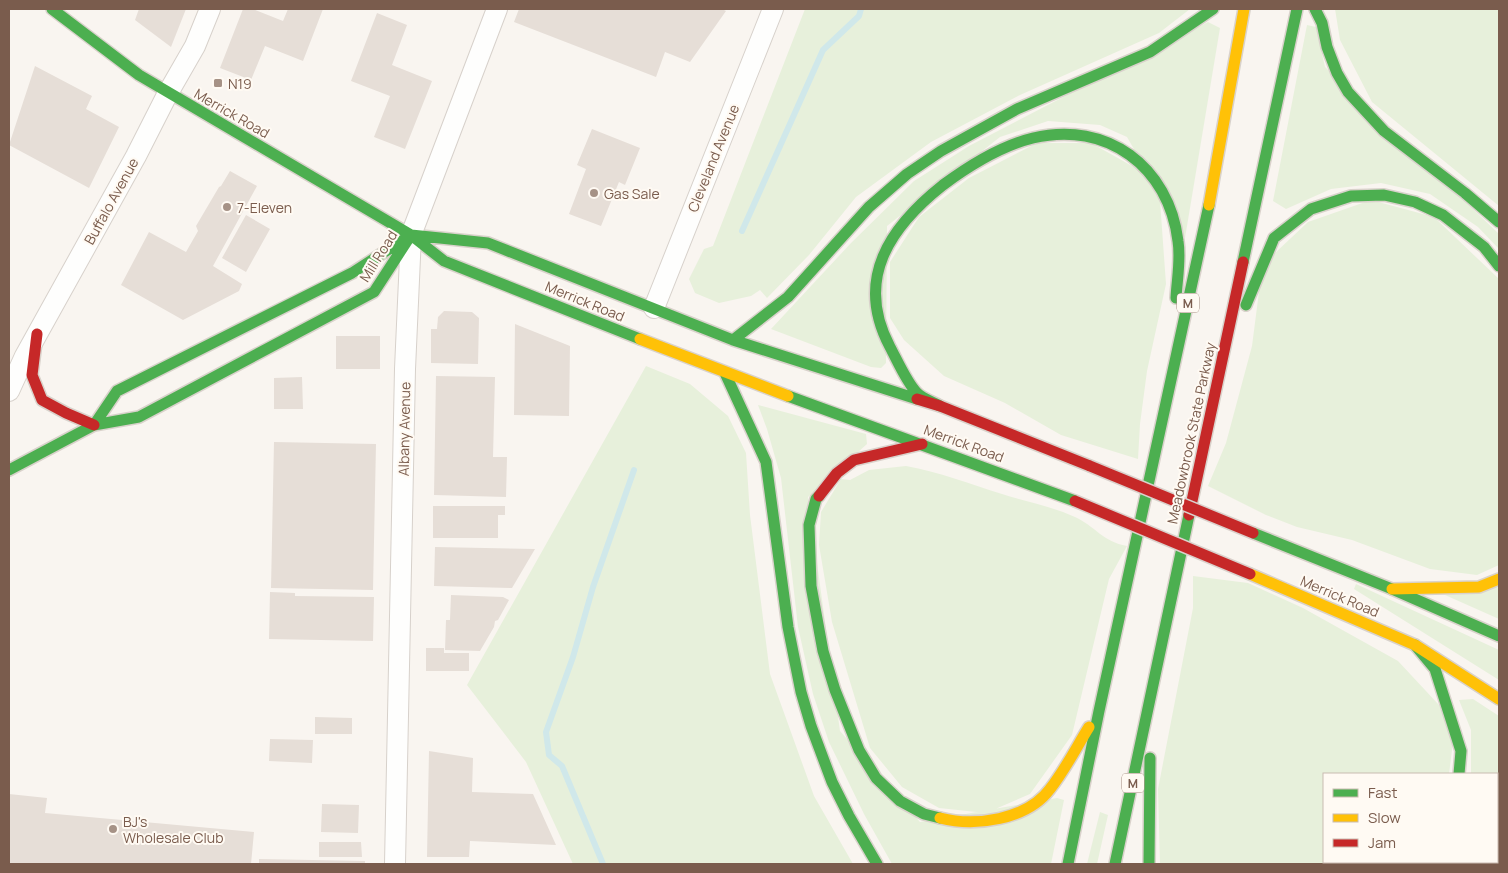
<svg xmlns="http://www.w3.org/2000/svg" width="1508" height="873" font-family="Manrope,sans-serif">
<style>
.green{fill:#e7f0db}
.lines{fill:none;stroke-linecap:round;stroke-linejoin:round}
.stream{stroke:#d0e8ea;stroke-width:6}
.building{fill:#e6ded7}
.street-casing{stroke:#d7d1cb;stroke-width:22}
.fast-casing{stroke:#d9d2cb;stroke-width:14}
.slow-casing{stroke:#d9d2cb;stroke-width:14}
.jam-casing{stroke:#d9d2cb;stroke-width:14}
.street{stroke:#fefefd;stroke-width:20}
.fast{stroke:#4caf50;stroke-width:11}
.slow{stroke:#ffc107;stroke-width:11}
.jam{stroke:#c62828;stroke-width:11}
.jam-bridge-casing{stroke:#dad1cc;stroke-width:14;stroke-linecap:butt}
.jam-bridge{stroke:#c62828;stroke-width:11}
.poi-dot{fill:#a69286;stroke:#fffaf3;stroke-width:2}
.labels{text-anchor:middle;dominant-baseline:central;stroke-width:4;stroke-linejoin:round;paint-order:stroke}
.shield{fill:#fffaf3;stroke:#a28b7f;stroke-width:1}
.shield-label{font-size:12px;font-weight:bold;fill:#7a5c4d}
.poi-label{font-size:14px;fill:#7a5c4d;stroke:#fffaf3;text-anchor:start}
.street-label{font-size:14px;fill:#7a5c4d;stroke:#fffaf3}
</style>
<rect width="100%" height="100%" fill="#f9f5f0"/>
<path class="green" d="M805,9h385l-31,24 -139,62 -89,47 -75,55 -47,58 -42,43 -7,-8 -9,6 -32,7 -24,-10 -6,-14 15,-30 9,-3z
M1335,9h164v197l-127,-104 -32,-62z
M1208,22l12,6 -35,210 -58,-101 -27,-12 -52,-4 -48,16 -113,89 -1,137 -5,5 -10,-1 -100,-38 80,-86 63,-62 55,-35z
M1307,25l9,2 9,40 174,167v15l-21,-22 -48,-33 -49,-11 -50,6 -45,20 -13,-8z
M1037,143h54l50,28 19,30 6,83 -19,87 -7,53 -2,35 -77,-24 -56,-32 -61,-27 -40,-36 -14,-22v-56l29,-45 50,-39z
M1371,200l63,17 65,62v286l-22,10 -47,-6 -78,-29 -55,-13 -31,-12 -58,-29 18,-43 26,-97 8,-62 15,-31 33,-31z
M646,366l44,18 38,32 18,37 4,62 20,159 44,122 39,68h-280l-47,-102 -59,-77z
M758,405l108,29 1,10 -59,53 32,234 80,91 137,-24 7,2 -13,64h-159l-28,-50 -35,-72 -16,-48 -15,-67 -17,-149 -14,-49z
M906,466c33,6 64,18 96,28 24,8 49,12 73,23 20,9 28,25 52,29l-18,33 -37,156 -42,59 -44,19 -47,-5 -37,-21 -32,-39 -38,-126 -13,-77 2,-33 20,-33 9,1 19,-10z
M1193,576l55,7 55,25 95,53 41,44 14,37 -4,32h-125v88h63l-3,2h-224l-2,-75 35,-181z
M1356,584l143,66v30l-145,-91z
M1499,587v32l-54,-24z
M1473,699l26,17v99l-2,2v-43h-26v-44l-12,-30z
M1100,812l8,3 -11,49h-10z"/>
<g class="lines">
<path class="stream" d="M742,231l81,-181 36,-34 2,-7
M603,864l-41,-98 -13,-11 -3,-23 27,-75 20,-70 41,-117"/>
</g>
<path class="building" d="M139,9h47l-15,38 -36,-27z
M243,9h10l30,12 5,-12h35l-20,52 -38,-15 -14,34 -31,-12z
M519,9h203l4,2 -36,51 -25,-10 -9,25 -142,-55z
M377,13l30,12 -15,40 40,16 -27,68 -31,-12 16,-41 -39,-15z
M35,66l57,30 -6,13 33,18 -30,61 -80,-43z
M592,129l48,19 -15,37 -6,-3 -18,44 -32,-12 17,-45 -9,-4z
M230,171l27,15 -44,80 29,18 -3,7 -56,29 -62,-35 28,-53 37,20 12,-21 -2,-5 23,-39 2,-1z
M246,215l24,14 -24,43 -24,-14z
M444,311l28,1 7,6 -1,46 -47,-1v-34h6l1,-12z
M515,324l55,22 -1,70 -55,-1z
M336,336h44v33h-44z
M436,376l59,1 -2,80h14l-1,40 -72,-2z
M302,377l1,32h-29v-31z
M274,442l102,2 -3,146 -102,-2z
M433,506h72v9h-7v23h-65z
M435,547l100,2 -23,39 -78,-2z
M270,592l25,1v3l79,1 -1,44 -104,-2z
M451,595l52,2 6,3 -11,20 -3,1 -1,6 -14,24 -35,-1 1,-30h4z
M426,648h18v5h25v18h-43z
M315,717l37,1v16h-37z
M270,739l43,1 -1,23 -43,-2z
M429,751l44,7 -1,34 61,2 23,51 -86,-4 -1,16h-42z
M9,794l38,4 -2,15 209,19 -3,32h-242z
M322,804l37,1 -1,28 -37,-1z
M319,842h42l1,15h-43z
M259,859l106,2v3h-106z"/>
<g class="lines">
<defs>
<path id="street" d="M654,308l119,-299
M9,391l16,-35 111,-200 32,-63 27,-47 15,-37
M395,864l10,-495 6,-134 86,-226"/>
<path id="fast" d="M52,9l87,66 272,160 33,26 196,78
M1315,9l7,14 5,24 10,26 11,19 36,39 81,62 34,29
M411,235l77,8 245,97 184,59
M1243,262l54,-253
M1246,305l28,-67 37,-29 40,-13 33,-1 31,7 28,13 41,32 15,19
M733,340l55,-43 81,-90 38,-33 34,-23 76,-42 133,-57 63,-43
M725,373l41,89 22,165 13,65 10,34 21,56 17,34 28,48
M788,396l287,105
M940,406c-7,-4 -17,-7 -23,-13 -10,-10 -20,-33 -27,-46 -36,-68 0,-120 53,-162 27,-20 57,-39 90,-47 74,-18 136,29 145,103 3,19 -1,38 -2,57
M94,425l23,-34 235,-118 51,-33
M9,470l85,-45 45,-8 235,-125 37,-57
M819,496l-3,3 -7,26 2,61 12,65 12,39 24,60 17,28 24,23 24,13 16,4
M1253,533l139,56 107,47
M1415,645l20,24 26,82 -2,23
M1497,829l2,-1
M1068,864l31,-153 110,-506
M1115,864l74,-349
M1149,864l1,-106
M1408,864l3,-2
M1451,864l3,-2"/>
<path id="slow" d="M1209,205l35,-196
M640,339l148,57
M1250,574l165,71 84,54
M1392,589l87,-2 20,-8
M940,818c35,9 87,2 110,-29 15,-19 26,-41 39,-62"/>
<path id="jam" d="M37,334l-5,41 10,25 24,13 28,12
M917,399l23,7 150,60
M819,496l18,-23 17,-13 68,-16
M1189,515l54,-253"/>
</defs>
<use href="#street" class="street-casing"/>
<use href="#fast" class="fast-casing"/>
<use href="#slow" class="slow-casing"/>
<use href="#jam" class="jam-casing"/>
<use href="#street" class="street"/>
<use href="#fast" class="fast"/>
<use href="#slow" class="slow"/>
<use href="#jam" class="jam"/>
<defs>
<path id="jam-bridge" d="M1090,466l163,67
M1075,501l175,73"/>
</defs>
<use href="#jam-bridge" class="jam-bridge-casing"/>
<use href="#jam-bridge" class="jam-bridge"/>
</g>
<g class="poi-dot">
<rect x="213" y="78" width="10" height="10" rx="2.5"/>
<circle cx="594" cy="193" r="5"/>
<circle cx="227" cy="207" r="5"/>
<circle cx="113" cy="829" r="5"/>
</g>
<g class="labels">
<g class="shield">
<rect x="1177" y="293.5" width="22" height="19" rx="4"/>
<rect x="1122" y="773.5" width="22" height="19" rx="4"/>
</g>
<g class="shield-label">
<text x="1188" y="303">M</text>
<text x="1133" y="783">M</text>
</g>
<g class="poi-label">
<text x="228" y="83">N19</text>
<text x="604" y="193">Gas Sale</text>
<text x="237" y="207">7-Eleven</text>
<text x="123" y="821">BJ's<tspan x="123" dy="16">Wholesale Club</tspan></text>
</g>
<g class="street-label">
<text transform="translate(232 113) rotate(30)">Merrick Road</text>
<text transform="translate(713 158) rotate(-68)">Cleveland Avenue</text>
<text transform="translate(111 201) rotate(-61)">Buffalo Avenue</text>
<text transform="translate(378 256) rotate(-58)">Mill Road</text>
<text transform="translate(585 301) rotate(22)">Merrick Road</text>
<text transform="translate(404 429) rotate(-89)">Albany Avenue</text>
<text transform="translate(1191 433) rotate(-78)">Meadowbrook State Parkway</text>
<text transform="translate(964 443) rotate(20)">Merrick Road</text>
<text transform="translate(1340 596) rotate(23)">Merrick Road</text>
</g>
</g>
<rect width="1508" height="873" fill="none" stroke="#7a5c4d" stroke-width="20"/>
<rect x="1323" y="773" width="175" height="90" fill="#fffaf3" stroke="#cabbb1"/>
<rect x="1333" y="789" width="25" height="8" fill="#4caf50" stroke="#cabbb1"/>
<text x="1368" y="798" font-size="15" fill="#7a5c4d">Fast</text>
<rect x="1333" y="814" width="25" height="8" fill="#ffc107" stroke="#cabbb1"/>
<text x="1368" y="823" font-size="15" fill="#7a5c4d">Slow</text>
<rect x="1333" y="839" width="25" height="8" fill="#c62828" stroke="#cabbb1"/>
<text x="1368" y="848" font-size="15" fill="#7a5c4d">Jam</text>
</svg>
